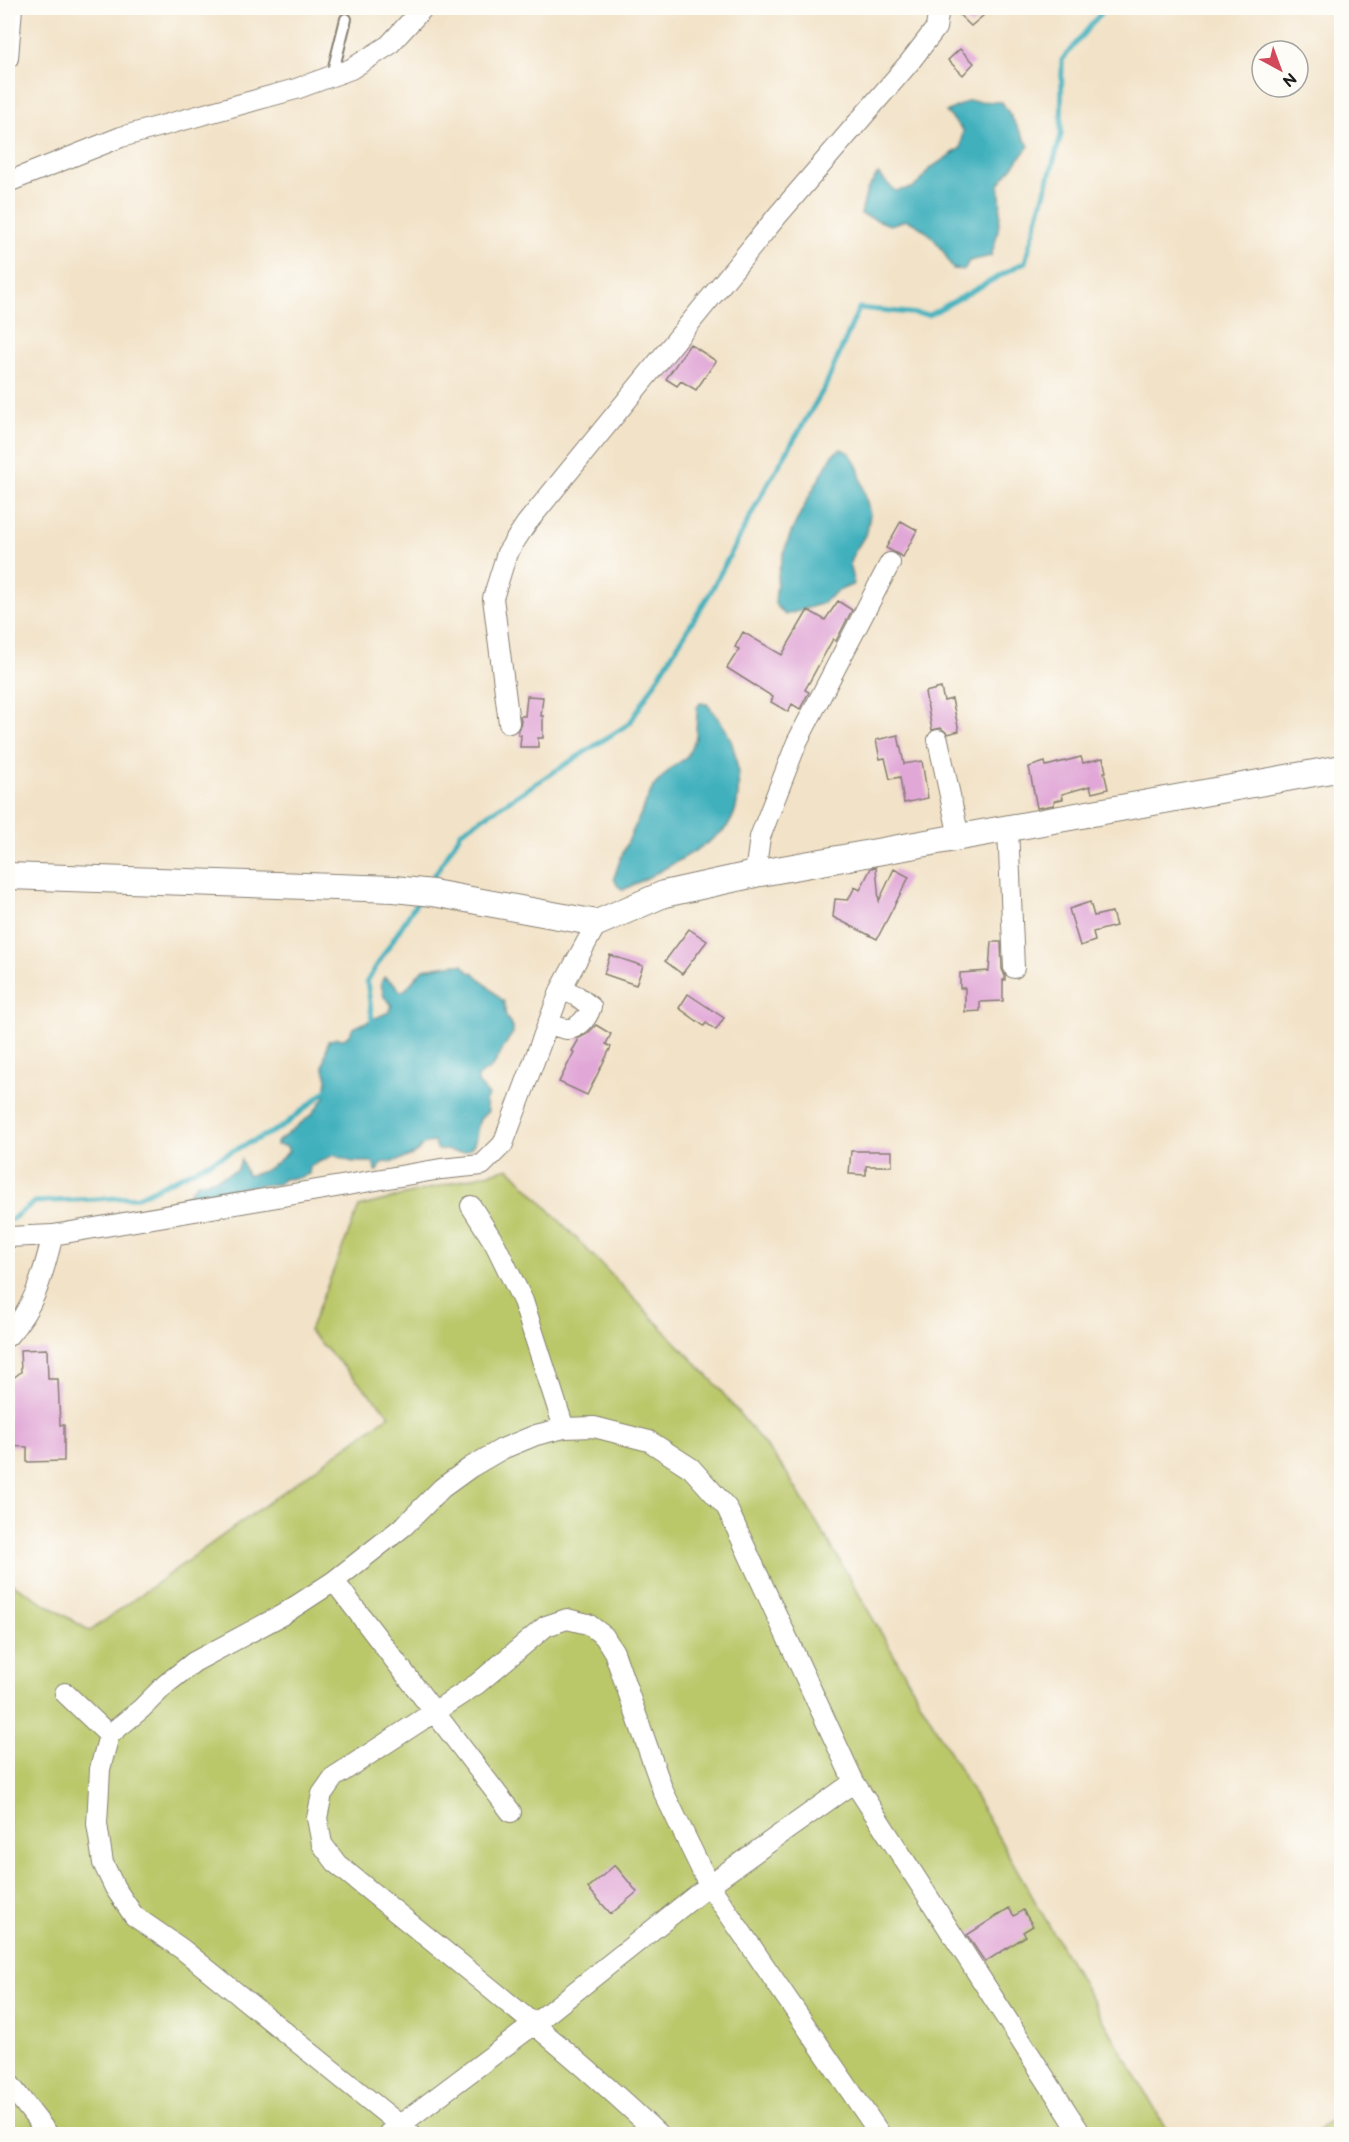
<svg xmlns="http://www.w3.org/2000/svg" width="1349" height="2142" font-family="'Balsamiq Sans',sans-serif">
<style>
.green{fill:#bbc86a;stroke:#6c7243;stroke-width:1.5}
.water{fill:#41b0bd;stroke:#2e666c;stroke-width:1.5}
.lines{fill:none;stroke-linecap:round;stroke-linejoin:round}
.stream{stroke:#41b0bd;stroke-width:5}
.building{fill:#e1a7d7}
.service-casing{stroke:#877f72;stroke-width:14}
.minor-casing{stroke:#877f72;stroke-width:22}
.tertiary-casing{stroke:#877f72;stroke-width:28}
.service{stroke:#fff;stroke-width:10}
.minor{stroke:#fff;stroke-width:20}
.tertiary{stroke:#fff;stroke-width:26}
</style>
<rect width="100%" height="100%" fill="#fdfcf7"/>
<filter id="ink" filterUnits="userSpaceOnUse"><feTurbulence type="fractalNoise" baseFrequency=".0167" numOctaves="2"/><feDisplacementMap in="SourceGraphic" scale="12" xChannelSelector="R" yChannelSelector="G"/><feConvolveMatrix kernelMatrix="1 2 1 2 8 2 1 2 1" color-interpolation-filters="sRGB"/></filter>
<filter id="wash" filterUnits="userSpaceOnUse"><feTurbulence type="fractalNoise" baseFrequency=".008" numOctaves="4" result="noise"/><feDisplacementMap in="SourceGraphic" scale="24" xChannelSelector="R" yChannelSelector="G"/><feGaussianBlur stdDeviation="1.35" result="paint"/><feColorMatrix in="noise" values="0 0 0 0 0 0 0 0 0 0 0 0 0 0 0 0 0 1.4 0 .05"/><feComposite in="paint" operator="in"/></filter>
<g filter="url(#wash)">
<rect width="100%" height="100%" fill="#f2e2c7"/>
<path class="green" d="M509,1168l204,213 71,88 50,82 335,583h-1161v-553l82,50 300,-216 -81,-84 50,-124z
M1341,2111v23h-27z"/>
<path class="water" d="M968,101l34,1 27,44 -30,38c4,25 0,49 -8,72l-22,5 -5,9 -11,-1c-5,-6 -6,-12 -10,-18 -9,-14 -21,-25 -37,-31l-16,5 -29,-11 6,-24 11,-16 17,17 17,-3 8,-6 9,-13 32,-21 2,-18 -17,-18z
M841,449l9,4 8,15 12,46 -3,18 -16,26 -1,10 4,16 -18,8 -15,12 -36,11 -10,-11c1,-58 31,-101 58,-150z
M700,703l7,1c7,9 16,19 21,30 11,22 16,68 1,90 -13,19 -83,55 -106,66l-6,-5 -3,-7 7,-21 32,-70 18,-19 16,-11 9,-20 1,-29z
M455,964l8,1 7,8 3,-1 31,30 2,15 7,10v6c-9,11 -13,25 -22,35 -4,3 -9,5 -13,9v6l11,12 -4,6 3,10c-2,3 -5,4 -7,7 -7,9 0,31 -19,34 -9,2 -14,-4 -24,-2l-4,-8c-17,2 -11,8 -20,12 -13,6 -20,8 -33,9l-3,8h-3l-1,-7 -4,-2h-18l-18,-7 -24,11 -1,8 -11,4 -15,1 -4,5 -28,2 -33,6 -15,13 -26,7 -1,-8 14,-12 7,-9 19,-4 21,-9 4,-10 6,15c17,0 31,-13 42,-24l-3,-5 -9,-1v-3l35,-28 13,-17 2,-19 -4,-12 5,-25 9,-3 7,1 6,-5 3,-6 36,-16 3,-7 -8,-8 -3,-14 3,-6 11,7 5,7 5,-1 18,-21z"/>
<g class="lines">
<path class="stream" d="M429,884l33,-53 168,-108 80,-130 52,-99 63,-107 34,-79 70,7 96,-53 36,-127 1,-75 43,-52
M373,1025l-6,-44 52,-82
M8,1222l27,-20 103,-5 144,-70 49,-40"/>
</g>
<g id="blocks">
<path class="building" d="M952,8h25l7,7 -13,11z
M960,49l14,14 -11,12 -15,-15z
M690,344l26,17 -20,29 -15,-9 -4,5 -11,-7z
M901,521l16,9 -14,27 -17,-9z
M838,601l14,9 -16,31 -3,-2 -28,51 4,2 -9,17 -8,-5 -4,8 -17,-10 2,-5 -46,-29 12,-19 -4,-2 8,-15 39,23 26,-45 17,10z
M941,688l3,13 8,-2 7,32 -11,3 -7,-6 -9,2 -7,-38z
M527,696l16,1 -2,19h2v22h-5v9h-18l1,-12h-3v-5l3,-8 -1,-6h5z
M898,735l6,29 18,-3 6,37 -24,5 -4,-26 -10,2 -5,-21 -5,1 -4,-19z
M1081,757l2,6 20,-5 3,14h-2l4,17 -16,4 -2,-7 -28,8 1,5 -9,2v4l-17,3 -8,-41 16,-5 1,4z
M876,867l3,34 15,-32 15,8 -32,62 -44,-22 2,-18 13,1 7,-13 5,3 11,-22z
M1090,902l4,14 18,-4 4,14 -23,6 2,9 -15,5 -11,-37z
M689,929l18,12 -25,33 -17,-13z
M991,942h10l1,27 3,7v4h-2v21l-23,1v9l-15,1v-24h-5v-15l29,-2z
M610,955l33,11 -7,19 -32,-11z
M688,994l36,24 -8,12 -10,-7 -2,3 -25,-18z
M596,1025l15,9 -5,10 5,3 -24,48 -28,-13 15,-30 -2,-1 6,-10 -1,-2 10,-5z
M851,1151h41v15h-26v9l-17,-1z
M47,1349l1,30h10l2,46h4v36l-37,1v-15l-19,-1v-64l13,-10 -1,-22z
M615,1865l22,27 -26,22 -23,-26z
M1009,1908l5,8 9,-6 10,16 -10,6 3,4 -41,26 -18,-27z"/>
</g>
</g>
<g filter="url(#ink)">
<use href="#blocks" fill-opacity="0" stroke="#877f72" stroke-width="1.5"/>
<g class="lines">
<defs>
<path id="service" d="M332,75l14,-56"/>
<path id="minor" d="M8,58l4,-50
M8,182l113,-45 175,-48 55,-20 38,-24 34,-37
M509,723l-16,-125 14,-45 19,-29 252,-309 131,-152 27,-35 3,-20
M938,740l21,97
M1008,828l6,140
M755,874l5,-37 37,-95 93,-179
M549,1024c5,1 13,5 18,5 12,0 21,-12 24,-22l-14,-11 -16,-7
M471,1206l24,38 28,57 41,127
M8,1237l45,-2 388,-66 41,-4 21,-21 58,-155 36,-66
M8,1336c29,-33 34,-60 45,-101
M334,1581l177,231
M65,1693l44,42
M8,2082l40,52
M388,2134l145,-109 176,-140 145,-103
M411,2134l-229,-185 -48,-33 -19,-28 -12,-25 -6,-39 3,-55 9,-34 32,-26 25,-25 28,-22 88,-47 52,-34 70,-55 38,-38 29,-21 31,-18 34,-14 28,-7 30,-1 55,14 42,27 36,40 127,274 227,352
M658,2134c-101,-96 -213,-181 -321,-270l-15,-20 -5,-26 5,-24 12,-17 143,-93 69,-58 21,-7 21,5 16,12 10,16 49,139 46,94 171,249"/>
<path id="tertiary" d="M8,876l386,13 39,4 164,30 67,-29 91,-20 587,-106"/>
</defs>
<use href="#service" class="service-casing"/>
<use href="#minor" class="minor-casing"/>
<use href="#tertiary" class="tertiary-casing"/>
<use href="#service" class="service"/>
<use href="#minor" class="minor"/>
<use href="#tertiary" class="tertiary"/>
</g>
</g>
<rect width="1349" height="2142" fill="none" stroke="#fdfcf7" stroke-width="30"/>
<g transform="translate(1280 69) rotate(139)"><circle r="28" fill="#fdfcf7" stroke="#a3a29f" stroke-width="1.5"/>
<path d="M0-4.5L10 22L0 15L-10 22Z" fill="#d1495b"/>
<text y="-9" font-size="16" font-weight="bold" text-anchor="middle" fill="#1c1c1c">N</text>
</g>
</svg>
